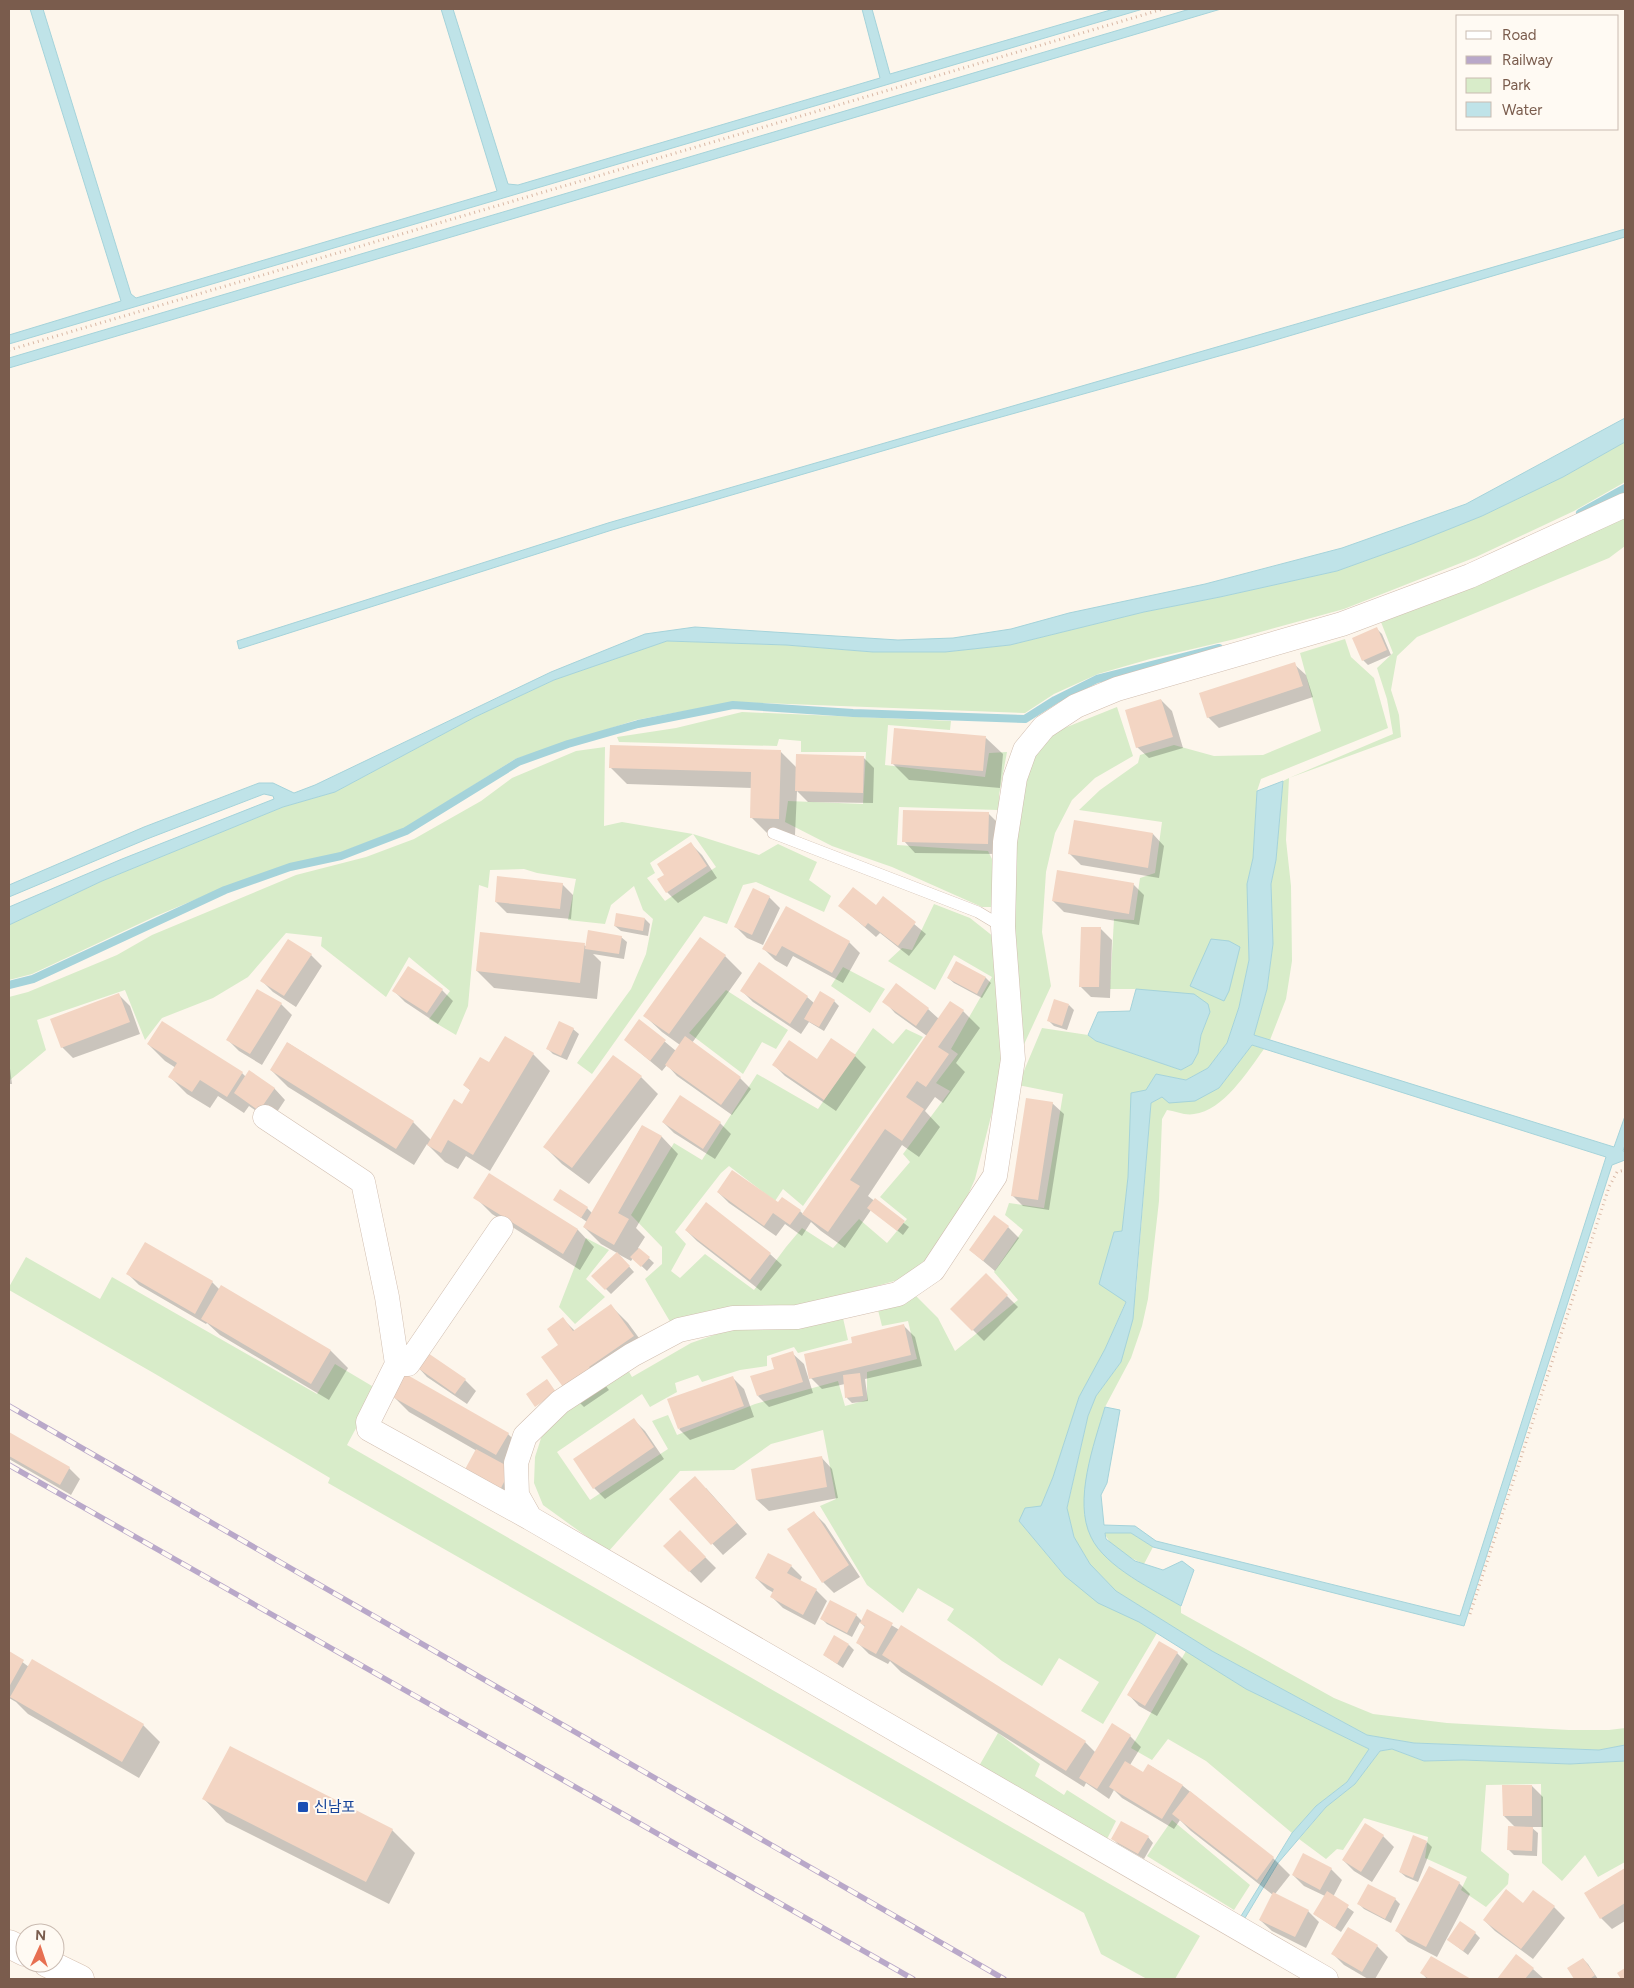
<svg xmlns="http://www.w3.org/2000/svg" width="1634" height="1988" font-family="Figtree,'Noto Sans KR',sans-serif">
<style>
.green{fill:#d8ecc9;fill-rule:evenodd}
.water{fill:#bfe3e8;stroke:#a5d3da}
.shadow{fill:#0003}
.lines{fill:none;stroke-linecap:round;stroke-linejoin:round}
.stream{stroke:#a5d3da;stroke-width:8}
.building{fill:#f3d5c3}
.lane-casing{stroke:#d1beb0;stroke-width:12}
.street-casing{stroke:#d1beb0;stroke-width:25}
.secondary-casing{stroke:#d6c0b0;stroke-width:29}
.path{stroke:#d9b8a5;stroke-width:3;stroke-dasharray:1 4;stroke-linecap:butt}
.lane{stroke:#fff;stroke-width:11}
.street{stroke:#fff;stroke-width:24}
.secondary{stroke:#fff;stroke-width:28}
.rail-casing{stroke:#b9a8c9;stroke-width:5.5}
.rail{stroke:#fffaf3;stroke-width:4;stroke-dasharray:11;stroke-linecap:butt}
.transit-dot{fill:#1a4fb4;stroke:#fffaf3;stroke-width:2}
.labels{text-anchor:middle;dominant-baseline:central;stroke-width:4;stroke-linejoin:round;paint-order:stroke}
.transit-label{font-size:15px;fill:#164399;stroke:#fffaf3;text-anchor:start}
</style>
<rect width="100%" height="100%" fill="#fdf6ec"/>
<path class="green" d="M1625,442v40l-51,29 -98,46 -132,52 -109,30 -85,20 -52,15 -44,20 -29,19 -292,-11 -97,18 -121,39 -110,69 -66,25 -50,11 -66,24 -67,28 -124,58 -23,6v-55l93,-44 181,-74 52,-15 140,-75 79,-37 95,-33 18,-6 119,4 87,7h72l65,-7 134,-33 76,-15 117,-26 75,-27 70,-28 81,-39z
M1625,511v35l-16,12 -192,79 -20,19 -6,34 8,25 2,22 -112,41 -3,62 5,46 1,75 -6,38 -16,41 -16,-5 13,-46 6,-45 -2,-60 5,-24 7,-79 6,-3 104,-44 -6,-35 -10,-31 16,-15 -12,-31z
M1345,639l6,18 23,21 14,50 -127,51 -4,12 -4,67 -6,26 2,76 -10,47 -12,36 -19,25 -22,12 -30,-6 -28,103 -6,54 4,70 -21,48 -26,48 -26,80 -12,29 -22,15 46,55 92,57 -54,91 -22,-13 18,-29 -40,-24 -17,28 -40,-25 -28,-22 -27,-19 7,-11 -36,-21 -15,25 -36,-28 -47,-79 16,-7 -13,-69 -52,14 -37,26 -54,1 -72,81 -65,-47 -9,-22 1,-26 8,-25 24,-23 61,-39 4,7 59,-34 46,-16 106,-9 5,22 -50,13 -4,-6 -27,9v10l-27,4 -38,12 -4,-7 -23,8 2,9 -27,15 -8,-13 -85,58 33,48 78,-51 -16,-28 16,-6 9,20 78,-31 83,-23 7,25 22,-6v-28l50,-13 -9,-38 -26,5 -4,-16 37,-15 23,23 17,33 63,-51 -24,-28 29,-42 -18,-15 4,-12 35,5 19,-114 -45,-9 24,-57 46,7 8,6 85,29 11,-6 6,-11 3,-18 9,-23 -74,-23h-26l4,-70 20,1 6,-42 15,-5 7,-51 -83,-12 21,-20 38,-27 2,-8 34,-10 40,11 49,-1 58,-24 -21,-78z
M1117,707l16,49 -38,22 -23,22 -17,33 -9,39 -4,60 9,54 -31,67 -8,-183 9,-91 15,-25 21,-23z
M742,712l209,9 -1,9 -62,-5 -3,40 100,12 4,-24 18,-1 -8,43v15l-100,-3 -2,38 91,6 8,16 -2,40h-12l-90,-40 -60,-21 -47,-24 3,-21 75,3 3,-52h-65v-11l-22,-2 -2,7 -158,-4 -2,-5 59,-9z
M605,747l-1,79 18,-4 71,12 66,21 19,-11 39,18 -8,18 22,16 -7,16 -68,-30 -13,3 -16,39 -23,-8 -112,158 -15,-11 54,-74 15,-35 7,-35 -10,-9 -9,-24 -23,19 -6,19 -37,-4 8,-41 -39,-6 -13,-4 -34,1 -2,18 -9,-3 -11,121 -12,29 -27,-16 21,-28 -41,-34 -23,40 -65,-51 1,-9 -36,-4 -38,44 -35,21 -51,20 -17,22 -20,-50 -88,30 9,30 -36,30 -1,-83 19,-5 89,-37 35,-20 144,-60 70,-18 48,-18 67,-38 31,-23 64,-27zM693,834l23,33 -51,34 -18,-23 8,-5 -5,-10z
M934,904l36,14 24,19 9,123 -4,25 -24,94 -19,43 -44,54 -109,31 -131,18 -27,-46 17,-15v-17l-31,-32 43,-72 28,17 55,-86 61,35 55,-81 20,16 13,-15 17,8 -120,169 -20,-17 -8,12 -46,-35 -8,7 -46,59 11,12 -15,27 9,7 25,-24 49,36 32,-43 16,-19 31,20 26,-29 28,24 20,-24 -27,-22 30,-35 -7,-8 47,-63 -14,-8 22,-29 -7,-5 41,-72 -38,-22 -19,35 -47,-29 14,-13 10,2z
M843,967l42,22 -15,24 -39,-27z
M726,990l62,40 -12,19 -14,-7 -19,32 -54,-41z
M1252,1045l12,4c-16,22 -41,62 -70,65 -8,2 -19,-3 -27,-4l-5,9 -3,82 -11,98 -6,27 -11,32 -26,49 -14,49 -7,58 47,63 50,29v7l153,85 39,16 74,9 122,7h40l16,-2v17l-26,5 -185,-7 -47,-8 -155,-84 -96,-60 -26,-27 -16,-27 -7,-28 21,-93 8,-20 25,-34 15,-72 15,-187 11,-6 57,-9z
M586,1238l23,12 -23,29 19,18 -30,27 -16,-17z
M26,1257l74,42 12,-22 205,117 18,-30 42,25 -30,56 853,491 -25,43h-28l-46,-25 -17,-41 -756,-430 2,-5 -173,-103 -148,-85v-3z
M1105,1533h26l22,14 -9,17c-12,-5 -36,-18 -39,-31z
M1186,1651l60,38 123,60 -22,33 -31,24 -24,27 -86,-72 -38,-22 -16,21 -21,-12z
M998,1733l42,31 -5,12 29,19 3,-5 49,31 -10,20 -127,-75z
M1392,1749l32,12 39,-1 107,4 55,-3v101l-27,15 -13,-22 -23,26 -20,-18 -1,-79 -55,1 -5,66 28,23 -1,10 -22,23 -25,-17 6,-13 -42,-19 3,-21 -64,-19 -21,32 -6,-1 -11,10 -27,-20 27,-32 29,-23 25,-33z
M1172,1820l78,65 -16,25 -87,-54z"/>
<path class="water" d="M30,9h13l88,285 5,4 361,-107 -56,-182h12l55,175 10,1 362,-107 -18,-69h10l18,65 224,-65h29l-1134,335v-9l112,-34z
M1190,9h31l-1212,359v-10z
M1625,229v8l-370,109 -311,87 -332,97 -373,119 -2,-8 371,-118z
M1625,418v24l-62,35 -81,39 -70,28 -75,27 -117,26 -76,15 -134,33 -65,7h-72l-87,-7 -119,-4 -113,39 -79,37 -140,75 -52,15 -181,74 -93,44v-18l113,-48 152,-60 -1,-3 -9,-2 -117,45 -138,58v-12l135,-58 115,-44h14l21,10 21,-8 236,-113 94,-38 50,-7 203,13 55,-2 58,-9 58,-16 136,-29 137,-36 124,-44z
M1283,781l-7,79 -5,24 2,60 -6,45 -13,46 360,112 11,-31v29l-2,6 2,1v8l-13,5 -148,461 -311,-79 -22,-14h-26l1,6 29,22 28,9 19,-9 12,9 -13,36c-27,-16 -76,-39 -90,-69 -18,-36 3,-93 14,-130l15,3 -13,73 -6,12 3,30 31,1 21,15 304,75 146,-459 -354,-112 -33,43 -24,13 -26,2 -7,-6 -11,6 -18,216 -12,43 -25,34 -8,20 -21,92 7,29 16,27 26,27 96,60 155,84 47,8 185,7 26,-5v16l-55,3 -107,-4 -39,1 -32,-12 -12,2 -25,33 -29,23 -48,56 -33,55 -4,-2 51,-83 24,-27 31,-24 22,-33 -123,-60 -107,-67 -41,-19 -33,-27 -46,-55 6,-13 16,-2 12,-29 26,-80 26,-48 21,-47 -27,-18 15,-52 8,-1 6,-54 3,-84 15,-3 10,-16 30,6 22,-12 19,-25 12,-36 10,-47 -2,-76 6,-26 4,-67z
M1211,939l18,2 11,6 -11,44 -5,10 -34,-15z
M1136,989l58,5 14,10 2,8 -9,23 -3,18 -6,11 -11,6 -85,-29 -8,-6 10,-23 32,-1z"/>
<path class="shadow" d="M1376,628l6,6 9,21 -23,10 -5,-5z
M1294,664l12,11 7,22 -94,31 -11,-11z
M1161,700l11,11 11,37 -34,10 -12,-11z
M986,738l17,16 -3,34 -91,-8 -17,-17z
M780,751l17,17 66,-11 11,11 -1,35 -65,-1 -11,-11 -2,44 -27,-1 -17,-17 1,-29 -125,-4 -17,-17z
M988,813l11,11v30l-84,-1 -11,-12z
M1153,834l11,12 -5,32 -78,-13 -11,-11z
M691,844l11,11 15,23 -39,25 -11,-11 -1,-17z
M562,884l11,11 -2,24 -64,-6 -11,-11z
M1133,884l11,11 -5,30 -75,-13 -11,-11z
M769,897l11,11 -17,37 -16,-7 -11,-11z
M883,898l43,36 -17,22 -29,-23 -4,4 -36,-31 36,1z
M786,908l63,34 11,11 -17,30 -50,-27 -6,11 -12,-7 -11,-11z
M617,914l28,5 5,5 -2,12 -27,-5 -6,-5z
M1100,928l12,12 -2,58 -19,-1 -11,-11z
M621,937l6,5 -3,17 -31,-5 8,8 -4,37 -103,-11 -17,-17 107,-26 3,2z
M311,955l11,11 -26,41 -23,-15 -11,-11z
M725,956l17,17 -50,70 48,35 11,11 -19,26 -55,-39 -10,-11 -5,6 -37,-31 15,-19 36,30 4,-6 -18,-13 -17,-16z
M957,963l29,15 5,5 -9,15 -28,-15 -6,-5z
M442,990l11,11 -15,23 -33,-22 -11,-11z
M742,991l65,6 7,6 20,-2 5,5 -15,25 -15,-9 -8,12 -48,-32z
M119,995l11,11 10,28 -67,24 -11,-11z
M884,1001l44,8 11,10 24,-8 17,17 -24,35 9,9 -22,31 -8,-6 -10,14 15,16 -21,30 -17,-12 -34,51 41,31 -6,8 -32,-25 -26,38 -24,-17 -10,-9 -9,14 -17,-12 -9,12 -47,-33 -11,-11 60,12 22,7 4,4 123,-179 -32,-23z
M281,1004l11,11 -30,50 -23,-14 -11,-11z
M1069,1005l5,5 -7,20 -13,-4 -5,-5z
M573,1029l6,5 -12,26 -14,-6 -5,-5z
M288,1043l125,79 18,18 31,-35 9,-14 -7,-6 25,-21 44,-10 17,17 -60,100 -24,-15 -8,13 -13,-7 -18,-18 -13,21 -126,-78 -17,-17z
M148,1044l94,29 4,4 28,11 11,12 -14,21 -22,-15 -5,7 -26,-17 -8,12 -23,-14 -17,-17 6,-9 -11,-7z
M855,1056l11,11 -30,44 -51,-35 -11,-11z
M9,1061l3,23h-3z
M641,1077l17,17 -69,90 -27,-20 -17,-17z
M1052,1103l12,11 -15,96 -26,-4 -11,-11z
M663,1122l57,1 11,11 -16,25 -41,-26z
M642,1126l20,11 16,17 -42,74 9,9 -7,11 16,15 -7,8 -14,-13 -2,3 -13,-7 16,18 -23,22 -18,-18 24,-23 -16,-9 -17,-17 3,-5 -32,-23 32,9 5,5z
M489,1174l89,56 16,17 -14,23 -88,-56 -17,-17z
M1008,1227l11,11 -24,33 -25,-21z
M686,1230l84,24 12,11 -21,26 -64,-50z
M145,1244l67,38 8,8 2,-3 109,64 17,17 -19,32 -109,-65 -13,-12 -1,1 -67,-39 -11,-11z
M986,1275l32,32 -34,34 -32,-32z
M611,1306l17,17 22,30 -45,32 4,5 -25,17 -17,-17 -7,-45 3,-26 12,12z
M904,1326l11,11 7,29 -57,13 3,22 -16,2 -5,-5 -2,-14 -23,5 -11,-11z
M792,1353l12,11 9,29 -44,14 -11,-11 18,-27z
M416,1365l49,15 11,11 -9,13 -40,-27z
M733,1378l11,11 10,28 -64,23 -11,-11z
M392,1395l116,39 17,17 -15,51 -34,-18 1,-33 -68,-39z
M634,1420l11,11 19,28 -59,40 -11,-11z
M9,1433l60,35 11,11 -9,16 -62,-36z
M821,1457l11,12 6,29 -69,13 -12,-11 -5,-30z
M706,1488l41,46 -24,21 -52,-56z
M814,1513l11,11 35,53 -26,16 -11,-11z
M680,1532l36,36 -15,15 -36,-37z
M791,1566l11,11 -2,4 16,9 11,11 -12,24 -32,-17 -11,-11 2,-4 -7,-4 -11,-11z
M868,1611l217,131 11,11 34,-17 11,11 -11,18 14,9 5,-9 34,21 90,72 17,17 -15,19 33,17 11,11 -13,26 -34,-17 -12,-11 13,-25 -82,-64 -11,-11 -6,9 -52,-31 -8,-8 -5,9 -23,-16 -2,4 -183,-115 -11,-11 -2,3 -19,-10 -11,-11 8,-15 -6,-6 -8,15 -25,-13 -5,-5 34,-4 6,6z
M849,1645l5,5 -11,18 -19,-13z
M9,1652l20,15 114,58 17,17 -21,36 -111,-64 -12,-12 -7,-4z
M1177,1653l11,11 -31,52 -18,-10 -11,-12z
M1532,1786l11,11v30h-12l7,6 -1,23 -23,-1 -5,-5 7,-22 -12,-12z
M204,1799l188,31 23,23 -26,51 -163,-82z
M1383,1836l11,11 -22,35 -18,-11 -11,-11z
M1148,1837l5,6 -9,16 -26,-15 -5,-5z
M1427,1842l5,5 -14,35 -12,-5 -6,-5z
M1331,1869l11,11 -9,17 21,15 -13,20 -27,-18 11,-18 -21,-10 -11,-11z
M1625,1869v52l-13,8 -11,-11 -16,-25z
M1459,1883l11,11 -33,63 -29,-15 -11,-11z
M1395,1899l5,5 -9,19 -27,-14 -5,-5z
M1523,1905l31,2 11,11 -32,41 -38,-28 -11,-11z
M1475,1933l5,5 -12,17 -21,-16z
M1377,1946l11,11 -13,22h-7l-24,-14 -11,-11z
M1516,1956l17,13 11,10h-45z
M1431,1957l37,22h-41l-5,-6z
M1583,1959l5,5 10,15h-22l-7,-10z"/>
<g class="lines">
<path class="stream" d="M1580,513l45,-25
M9,985l24,-6 192,-89 65,-23 51,-11 65,-25 112,-69 50,-18 70,-20 95,-19 120,8 172,6 30,-19 42,-21 122,-31"/>
</g>
<path class="building" d="M1377,627l10,23 -25,11 -10,-23z
M1295,662l8,24 -96,32 -8,-25z
M1161,699l12,38 -37,11 -11,-38z
M894,728l92,8 -3,35 -92,-7z
M610,745l171,5 -2,69 -29,-1 1,-46 -142,-4z
M796,754l68,2 -1,37 -68,-2z
M903,810l86,2 -1,32 -86,-2z
M1074,820l79,13 -5,35 -80,-14z
M691,842l16,24 -41,27 -9,-14 7,-4 -7,-11z
M1057,870l77,13 -5,31 -77,-13z
M497,876l66,7 -3,26 -65,-7z
M853,887l23,18 7,-9 33,26 -18,24 -30,-23 -3,4 -27,-21z
M753,888l17,8 -18,39 -18,-8z
M786,906l64,35 -18,32 -50,-27 -6,10 -14,-7z
M616,913l29,5 -2,13 -29,-5z
M1081,927h20l-2,60h-20z
M588,930l34,6 -3,18 -34,-5z
M480,932l105,11 -5,40 -104,-12z
M700,937l26,18 -57,79 -26,-18z
M288,939l24,15 -28,42 -24,-15z
M956,961l30,16 -9,17 -30,-16z
M759,962l49,34 -18,28 -50,-33z
M408,966l35,23 -16,24 -35,-22z
M896,983l33,25 -13,18 -34,-24z
M257,989l25,14 -32,51 -24,-14z
M820,991l15,9 -16,27 -15,-8z
M119,993l11,29 -69,26 -11,-29z
M1054,999l15,5 -7,22 -15,-5z
M950,1001l14,9 -26,37 11,7 -23,33 -9,-6 -11,16 18,12 -22,32 -17,-12 -35,51 10,6 -32,46 -26,-18z
M639,1019l27,21 -16,21 -26,-21z
M162,1021l81,51 -16,25 -27,-17 -8,12 -24,-15 9,-14 -30,-19z
M559,1021l15,7 -13,28 -15,-7z
M505,1036l29,17 -61,102 -25,-15 -7,13 -14,-8 27,-46 8,5 8,-14 -7,-5 17,-28 9,5z
M685,1036l56,41 -20,28 -56,-40z
M831,1038l25,17 -32,45 -52,-35 17,-25 28,19z
M287,1042l127,79 -18,28 -126,-79z
M613,1055l29,21 -70,92 -29,-21z
M249,1070l26,18 -16,23 -25,-18z
M680,1095l41,27 -18,27 -41,-27z
M1026,1098l27,4 -15,98 -27,-4z
M642,1125l20,11 -44,77 11,6 -15,26 -31,-18z
M732,1170l46,32 4,-5 19,13 -11,15 -17,-12 -9,13 -47,-34z
M489,1173l89,56 -15,25 -90,-56z
M560,1189l28,18 -7,11 -28,-18z
M875,1198l30,23 -8,10 -30,-23z
M706,1202l65,51 -21,27 -65,-50z
M994,1215l15,11 -26,35 -14,-11z
M145,1242l68,39 -18,33 -69,-40z
M639,1248l11,9 -9,10 -11,-10z
M617,1252l13,14 -25,24 -14,-14z
M986,1273l22,22 -36,36 -22,-22z
M221,1285l110,65 -20,34 -110,-65z
M611,1304l23,32 -45,31 4,5 -27,19 -25,-34 17,-12 -11,-16 16,-12 10,14z
M904,1324l7,31 -102,24 -5,-25 48,-11 -1,-6z
M425,1351l41,28 -11,15 -40,-28z
M793,1351l10,31 -46,14 -7,-20 24,-7 -3,-11z
M404,1373l105,60 -13,22 -105,-59z
M860,1373l3,23 -18,2 -2,-23z
M733,1376l11,30 -66,23 -11,-30z
M547,1379l9,13 -21,15 -9,-13z
M634,1418l20,29 -61,42 -20,-30z
M9,1432l61,35 -10,18 -51,-29z
M476,1449l35,19 -12,24 -36,-19z
M822,1456l5,31 -71,13 -5,-31z
M695,1476l42,47 -26,22 -42,-46z
M814,1511l35,54 -27,18 -35,-54z
M680,1530l26,27 -17,15 -26,-26z
M768,1553l24,12 -5,8 30,16 -14,26 -33,-18 4,-8 -19,-11z
M830,1600l27,14 -10,19 -27,-14z
M867,1609l26,14 -17,31 -20,-11 9,-17 -5,-3z
M901,1625l185,116 -20,30 -184,-116z
M834,1635l15,9 -12,20 -14,-9z
M1159,1641l19,11 -33,54 -18,-11z
M9,1651l15,9 -15,27z
M32,1659l112,65 -22,38 -112,-65z
M1112,1723l19,12 -34,54 -18,-11z
M230,1746l163,83 -27,53 -164,-83z
M1125,1761l18,11 5,-8 35,21 -21,34 -53,-32z
M1502,1785h30v31h-29z
M1190,1791l84,66 -17,23 -85,-66z
M1121,1821l28,15 -11,18 -27,-15z
M1365,1823l19,12 -23,37 -19,-12z
M1508,1826l25,1 -1,24 -25,-1z
M1413,1835l14,6 -14,37 -14,-6z
M1303,1853l29,15 -12,22 -28,-15z
M1429,1866l31,16 -34,65 -31,-16z
M1625,1868v35l-25,16 -16,-26z
M1368,1884l28,14 -11,21 -28,-15z
M1506,1889l17,14 10,-13 22,16 -34,43 -38,-29z
M1327,1891l22,14 -14,23 -22,-14z
M1273,1892l36,18 -14,27 -36,-17z
M1460,1921l16,11 -13,19 -16,-11z
M1348,1927l30,18 -16,27 -31,-18z
M1516,1954l18,14 -9,11h-28z
M1431,1956l40,23h-42l-9,-6z
M1583,1958l12,17 -5,4h-16l-7,-11z
M1625,1968v11h-4l-4,-6z"/>
<g class="lines">
<defs>
<path id="lane" d="M773,833l205,79 25,15"/>
<path id="street" d="M265,1117l98,65 24,115 10,67 -29,58 1,7 161,89
M397,1364h11l93,-136
M1326,1979l-796,-461 -13,-23 -1,-32 9,-27 35,-34 72,-47 47,-25 54,-12 64,-1 101,-23 35,-24 62,-94 18,-117 -10,-132 2,-85 10,-64 10,-28 19,-23 32,-21 41,-17 225,-65 128,-48 155,-71"/>
<path id="secondary" d="M9,1944l16,8
M47,1963l33,16"/>
</defs>
<use href="#lane" class="lane-casing"/>
<use href="#street" class="street-casing"/>
<use href="#secondary" class="secondary-casing"/>
<path class="path" d="M9,350l1154,-341
M1470,1614l139,-427 8,-15 8,-2"/>
<use href="#lane" class="lane"/>
<use href="#street" class="street"/>
<use href="#secondary" class="secondary"/>
<defs>
<path id="rail" d="M9,1406l995,573
M9,1465l904,514"/>
</defs>
<use href="#rail" class="rail-casing"/>
<use href="#rail" class="rail"/>
</g>
<rect class="transit-dot" x="297" y="1801" width="12" height="12" rx="2.5"/>
<g class="labels">
<g class="transit-label">
<text x="314" y="1807">신남포</text>
</g>
</g>
<rect width="1634" height="1988" fill="none" stroke="#7a5c4d" stroke-width="20"/>
<rect x="1456" y="15" width="162" height="115" fill="#fffaf3" stroke="#cabbb1"/>
<rect x="1466" y="31" width="25" height="8" fill="#ffffff" stroke="#cabbb1"/>
<text x="1502" y="40" font-size="15" fill="#7a5c4d">Road</text>
<rect x="1466" y="56" width="25" height="8" fill="#b9a8c9" stroke="#cabbb1"/>
<text x="1502" y="65" font-size="15" fill="#7a5c4d">Railway</text>
<rect x="1466" y="78" width="25" height="15" fill="#d8ecc9" stroke="#cabbb1"/>
<text x="1502" y="90" font-size="15" fill="#7a5c4d">Park</text>
<rect x="1466" y="102" width="25" height="15" fill="#bfe3e8" stroke="#cabbb1"/>
<text x="1502" y="115" font-size="15" fill="#7a5c4d">Water</text>
<g transform="translate(40 1948) rotate(3)"><circle r="24" fill="#fffaf3" stroke="#cabbb1"/>
<path d="M0-4L9 19L0 12L-9 19Z" fill="#e76f51"/>
<text y="-8" font-size="14" font-weight="bold" text-anchor="middle" fill="#7a5c4d">N</text>
</g>
</svg>
